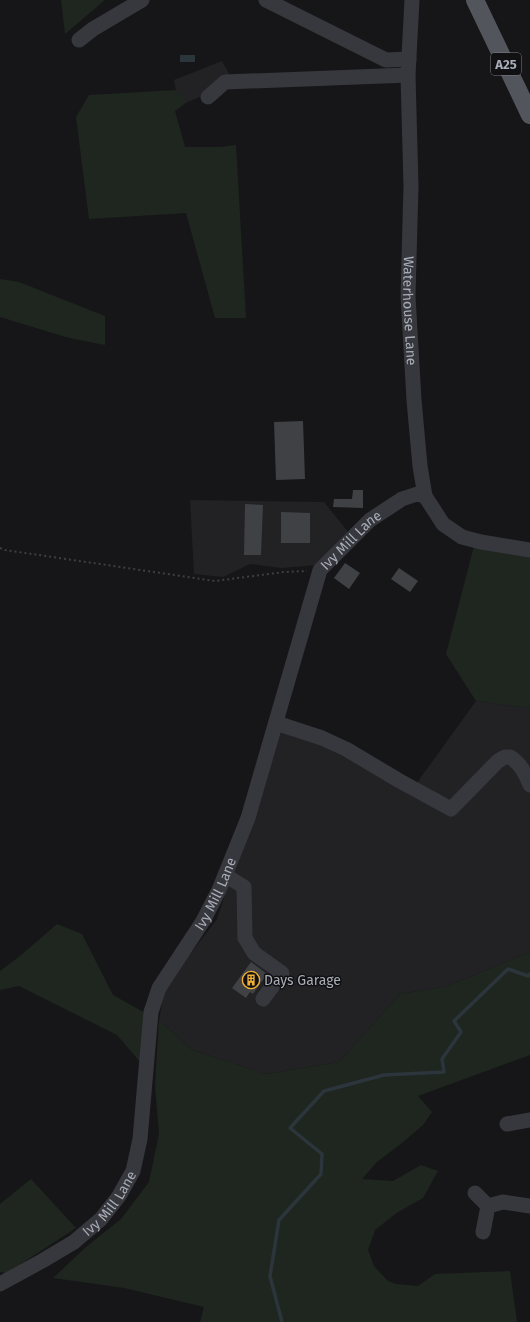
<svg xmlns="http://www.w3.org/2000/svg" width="530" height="1322" font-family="'Fira Sans',sans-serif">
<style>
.built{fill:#222225}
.green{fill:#1e261f}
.water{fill:#2c353c}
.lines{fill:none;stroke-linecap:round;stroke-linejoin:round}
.stream{stroke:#2c353c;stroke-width:3.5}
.building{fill:#404145}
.path{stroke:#3d3f44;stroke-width:2;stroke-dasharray:2 3;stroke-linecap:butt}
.minor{stroke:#37383d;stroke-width:15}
.major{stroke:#53555c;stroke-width:18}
.labels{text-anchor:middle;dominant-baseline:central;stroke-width:3;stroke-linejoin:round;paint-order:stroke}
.shield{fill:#111113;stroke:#7b7e86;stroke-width:1}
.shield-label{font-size:13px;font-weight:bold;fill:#a8adb8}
.street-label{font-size:14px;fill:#a8adb8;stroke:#111113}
.poi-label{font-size:14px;fill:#a8adb8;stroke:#111113;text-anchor:start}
</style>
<rect width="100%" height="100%" fill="#161618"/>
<path class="built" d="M222,61l14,25 -11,1 -40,16 -9,-13 -2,-10z
M190,500l134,2 25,31 -32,32 -35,3 -32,-4 -27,13 -29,-3z
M476,701l54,7v244l-82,34 -48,8 -61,68 -73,12 -74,-24 -33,-30 6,-33 52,-68 67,-202 64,26 68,41z"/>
<path class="green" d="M61,0h44l-40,34z
M176,90l11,12 -12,9 10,36h35l16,-2 10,173h-31l-29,-105 -97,6 -13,-102 13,-22z
M0,279l19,3 86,34v29l-36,-7 -69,-21z
M474,546l56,9v153l-54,-7 -30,-47z
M57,924l25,10 31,61 34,19 -6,49 -24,-28 -98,-49 -19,4v-19l20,-15z
M530,952v103l-112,41 14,16 -9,13 -21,18 -25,19 -15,17 31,2 28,-16 17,6 -15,27 -25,14 -23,18 -7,20 6,16 14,15 8,3 22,2 17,-12 75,-3 7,51h-317l4,-15 -80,-19 -71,-10 33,-31 35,-28 28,-37 10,-48 -4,-49 4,-65 33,30 74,24 73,-12 61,-68 48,-8z
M31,1179l45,49 -69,45 -7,-1v-68z"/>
<path class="water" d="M180,55h15v7h-15z"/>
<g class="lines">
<path class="stream" d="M282,1322l-12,-46 9,-56 42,-46 1,-20 -32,-26 34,-37 60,-16 60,-3 -2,-13 19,-27 -7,-11 54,-52 20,7 2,-2"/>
</g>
<path class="building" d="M303,421l2,58 -29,1 -2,-58z
M353,490h10v18l-30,-1 1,-8h18z
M245,504l18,1 -2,50h-17z
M281,512l29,1v30h-29z
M345,563l15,10 -11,16 -15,-11z
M399,568l19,13 -8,11 -19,-13z
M251,962l16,12 -14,20 -3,-2 -4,6 -14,-10z"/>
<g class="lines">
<path class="path" d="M0,548l5,2 210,31 69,-9 23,-1"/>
<g class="minor">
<path d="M266,0l120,60 23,-1"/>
<path id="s1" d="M412,0l-4,75 3,111 -3,110 6,104 6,66 5,30 18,28 19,13 19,5 49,8"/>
<path d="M79,40l14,-11 49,-29"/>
<path d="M208,97l17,-15 183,-7"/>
<path d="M276,723l46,15 24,11 52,31 53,29 47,-48 7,-4h5c10,6 16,17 20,28"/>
<path d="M225,875l19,12 1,51 9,15 28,20 -19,26"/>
<path d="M507,1124l23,-4"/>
<path d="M475,1193l13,13"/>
<path d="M483,1232l5,-26 15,-4 27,4"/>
<path id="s2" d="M0,1284l42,-23 32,-19 27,-23 18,-23 14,-25 7,-32 11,-127 8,-24 44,-67 16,-31 29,-72 72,-248 50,-50 32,-21 15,-5 8,2"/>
</g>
<path class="major" d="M475,0l55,115"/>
</g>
<defs>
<symbol id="building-ring" viewBox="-11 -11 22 22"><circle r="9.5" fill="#111113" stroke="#f2b134" stroke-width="1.5"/><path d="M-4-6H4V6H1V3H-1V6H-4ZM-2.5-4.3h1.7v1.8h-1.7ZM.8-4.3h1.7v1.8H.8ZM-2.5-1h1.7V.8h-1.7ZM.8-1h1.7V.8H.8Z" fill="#f2b134"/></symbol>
</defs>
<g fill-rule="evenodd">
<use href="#building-ring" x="241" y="970" width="20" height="20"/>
</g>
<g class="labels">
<rect class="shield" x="491" y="53" width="30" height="22" rx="3"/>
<g class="shield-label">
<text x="506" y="64">A25</text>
</g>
<g class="street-label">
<text stroke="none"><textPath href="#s1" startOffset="311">Waterhouse Lane</textPath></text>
<text stroke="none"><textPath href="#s2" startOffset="858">Ivy Mill Lane</textPath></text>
<text stroke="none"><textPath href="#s2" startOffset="474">Ivy Mill Lane</textPath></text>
<text stroke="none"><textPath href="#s2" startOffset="138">Ivy Mill Lane</textPath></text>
</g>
<g class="poi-label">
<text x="264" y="980">Days Garage</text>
</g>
</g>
</svg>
